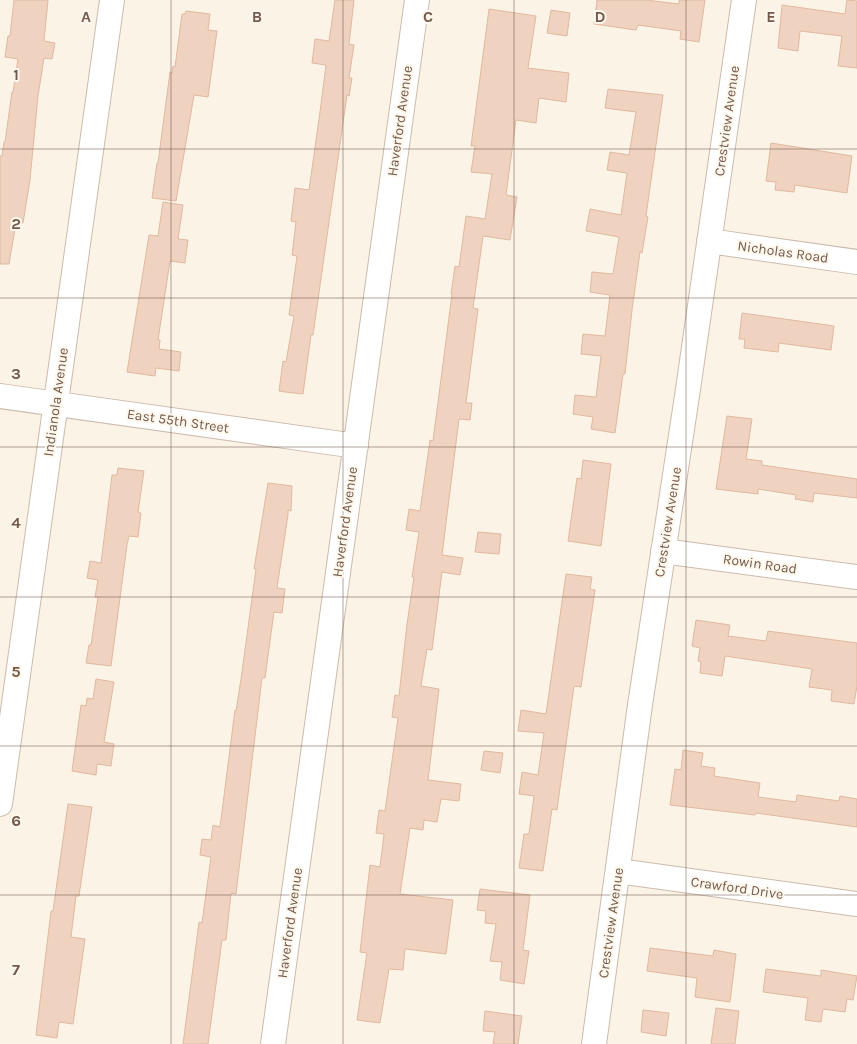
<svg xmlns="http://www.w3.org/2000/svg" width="857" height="1044" font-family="Karla,sans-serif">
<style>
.building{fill:#efd2bf;stroke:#e0b9a0}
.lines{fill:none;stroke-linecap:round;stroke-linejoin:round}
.minor-casing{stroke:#ccbbac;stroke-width:26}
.minor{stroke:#fff;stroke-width:24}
.grid{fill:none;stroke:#735a4c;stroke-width:1;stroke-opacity:0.55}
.labels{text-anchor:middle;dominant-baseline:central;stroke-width:4;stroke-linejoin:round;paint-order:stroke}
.street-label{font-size:14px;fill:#735a4c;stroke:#fef7ec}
.grid-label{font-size:16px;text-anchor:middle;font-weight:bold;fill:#735a4c;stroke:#fef7ec;stroke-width:4;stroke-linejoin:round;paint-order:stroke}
</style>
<rect width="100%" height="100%" fill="#fbf3e6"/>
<path class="building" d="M14,0h34l-4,41 11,2 -3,16 -8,-1 -6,38 -8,84 -7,43h-7l-7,41h-9v-108h2l2,-14h1l7,-50h1l5,-33 -13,-2 3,-21h2z
M335,0h19l-5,44 5,1 -5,33h3l-3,18 -2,-1 -34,240h-2l-8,59 -18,-2 -6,-1 4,-30 3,1 8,-46 -5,-1 8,-59 -5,-1 4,-33 -5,-1 4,-33 14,2 11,-78 6,-47 -14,-2 3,-24 14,2z
M597,0h49l33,4v-4h26l-6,42 -19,-3 1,-8 -43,-6 -2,5 -42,-6z
M847,0l10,1v67l-19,-2 4,-30 -42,-5 -2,20 -20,-3 4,-43 63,9z
M489,9l47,7 -8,52 41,5 -3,29 -27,-4 -3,25 -20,-3 -10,75 11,2 -7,43 -27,-4 -10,72 5,1 -12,94h6l-2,17 -11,-1 -17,136 21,3 -3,17 -18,-3 -10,78 -5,-1 -6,37 18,3 -11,91 33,4 -2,17 -18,-2 -4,23 -13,-2 -1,10 -13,-2 -10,66 53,6 -7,54 -41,-5 -2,21 -14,-1 -9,54 -23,-3 10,-67 -7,-1 10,-87 10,2 4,-33 -8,-1 3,-23 6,1 13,-93 -6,-1 3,-22 4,1 8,-72 7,-47h-2l7,-45 -13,-2 3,-21 11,2 10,-71 3,1 19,-147h-1l4,-28 4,1 7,-51 19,3 7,-45 -21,-2 4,-26h-4z
M551,10l19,3 -3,23 -20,-3z
M186,11l24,3 -2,16 9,1 -9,66 -14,-2 -18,106 -24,-3 5,-35h1l12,-91 2,1 1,-7 2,1 7,-53h3z
M608,89l55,6 -17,121 2,1 -6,36 -2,-1 -8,58 -7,64h-2l-8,59 -24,-4 2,-12 -20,-3 2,-19 21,2 5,-41 -20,-2 2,-20 22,2 5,-41 -20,-3 2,-20 21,2 6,-37 -33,-6 4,-22 31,6 6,-42 -20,-3 3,-18 19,3 7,-43 -31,-4z
M771,143l81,13 -5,37 -52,-8 -1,7 -19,-2 1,-8 -10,-1z
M163,202l20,3 -5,34 10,1 -3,23 -15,-2 -12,79h2l-1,9 22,3 -2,19 -23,-3 -1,8 -28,-4 22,-137 9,1z
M742,313l92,13 -3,24 -52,-7 -1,9 -34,-4 1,-9h-6z
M727,416l25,3 -6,40 16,2v4l95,14v19l-43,-5 -1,9 -18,-3 1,-4 -38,-6v5l-42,-5z
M583,460l28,4 -10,82 -33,-5 9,-63 4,1z
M118,468l26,3 -6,41 3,1 -3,24 -9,-1 -2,9 -16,121 -25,-3 3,-18h2l7,-48h-3l3,-17 -11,-2 3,-17 11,2 11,-88h5z
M268,483l24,3 -1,25 -3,-1v5l-11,73 8,1 -3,24 -8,-1 -9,66h-3l-26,216 -5,-1 -5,47h-4l-14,104h-25l16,-122 3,1 9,-66 -11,-2 2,-16 9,1 2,-15 7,2 15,-117 1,1 5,-32 15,-110h-2z
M478,532l23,2 -2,20 -24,-2z
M566,574l26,3 -2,12 5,1 -14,97 -7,-1 -17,124 -5,-1 -9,62 -24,-3 5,-34h5l5,-38 -15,-2 3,-22 16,3 6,-42 -26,-2 3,-21 25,4z
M696,620l34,5 -2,11 38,5 2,-10 89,12v43l-3,18 -23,-3 1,-11 -23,-3 3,-18 -87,-13 -3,20 -22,-3 1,-11 -3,-1 2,-13 -8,-2z
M96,679l18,3 -10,60 10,2 -3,22 -14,-2 -1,11 -24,-4 9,-66 5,1 1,-8 6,1z
M683,750l20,3 -2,13 14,2 -1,8 46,7 -2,14 38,5 1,-7 42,6 1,-5 17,3v28l-101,-14 -1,2 -85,-10 5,-36 6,1z
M484,751l19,2 -3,20 -19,-3z
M68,804l24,3 -13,89h-3l-5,41 14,2 -12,85 -14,-2 -2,16 -21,-3 15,-124h2z
M480,889l50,6 -7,55 6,1 -5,33 -24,-4 2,-18 -12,-1 6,-37 -11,-1 1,-12 -9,-1z
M650,948l63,8 1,-6 22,4 -6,48 -35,-5 2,-19 -50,-7z
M766,969l55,7v-6l36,6 -4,24 -6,-1 -2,13 -22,-3 -2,13 -16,-2 3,-22 -45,-6z
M716,1008l23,3 -4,33h-24z
M643,1010l26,3 -3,23 -25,-4z
M485,1011l37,5 -4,28h-25l2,-12 -12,-1z"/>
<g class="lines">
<defs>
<path id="minor" d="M709,241l148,21
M0,396l356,50
M663,551l194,26
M0,804l112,-804
M618,871l239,33
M273,1044l144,-1044
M594,1044l46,-339 47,-309 57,-396"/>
</defs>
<use href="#minor" class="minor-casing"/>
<use href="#minor" class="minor"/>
</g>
<path class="grid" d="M171,0v1044M343,0v1044M514,0v1044M686,0v1044M0,149h857M0,298h857M0,447h857M0,597h857M0,746h857M0,895h857"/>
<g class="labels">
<g class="street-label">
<text transform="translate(400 121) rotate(-82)">Haverford Avenue</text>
<text transform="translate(727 121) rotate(-82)">Crestview Avenue</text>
<text transform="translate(783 252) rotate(8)">Nicholas Road</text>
<text transform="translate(56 402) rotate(-82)">Indianola Avenue</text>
<text transform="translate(178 421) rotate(8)">East 55th Street</text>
<text transform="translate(345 522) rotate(-82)">Haverford Avenue</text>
<text transform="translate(668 522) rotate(-81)">Crestview Avenue</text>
<text transform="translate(760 564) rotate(8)">Rowin Road</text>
<text transform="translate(737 888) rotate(8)">Crawford Drive</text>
<text transform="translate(290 923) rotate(-82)">Haverford Avenue</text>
<text transform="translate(611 923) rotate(-82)">Crestview Avenue</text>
</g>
</g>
<g class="grid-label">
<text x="86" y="22">A</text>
<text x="257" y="22">B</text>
<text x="428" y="22">C</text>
<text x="600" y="22">D</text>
<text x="771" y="22">E</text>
<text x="16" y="80">1</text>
<text x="16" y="229">2</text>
<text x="16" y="379">3</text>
<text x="16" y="528">4</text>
<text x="16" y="677">5</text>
<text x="16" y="826">6</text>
<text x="16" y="975">7</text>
</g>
</svg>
